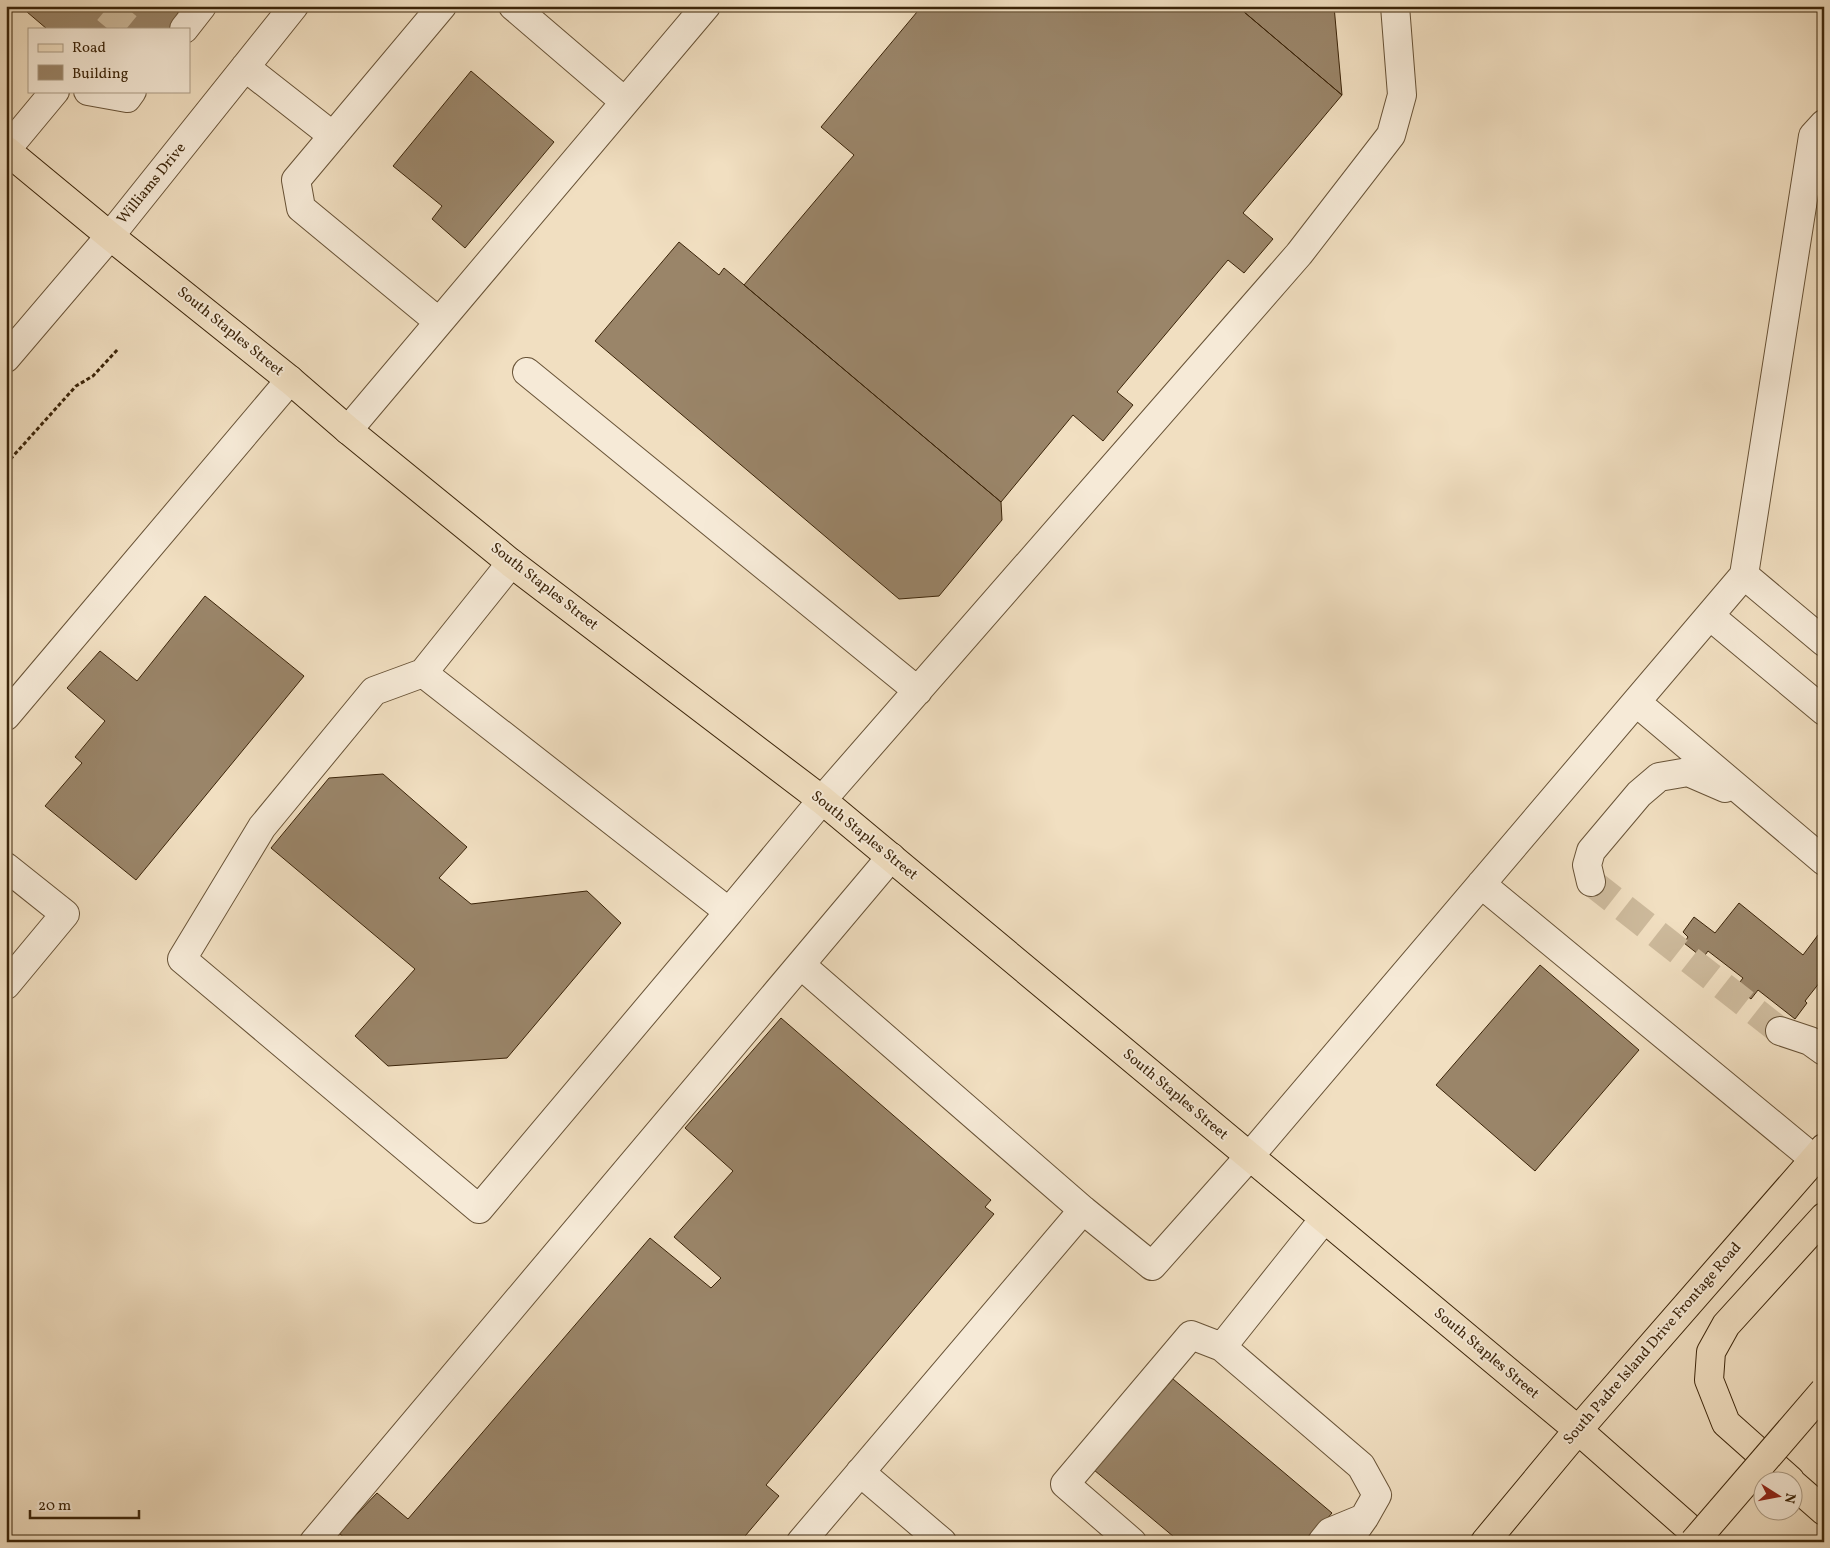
<svg xmlns="http://www.w3.org/2000/svg" width="1830" height="1548" font-family="Vollkorn,serif">
<style>
.building{fill:#9a8569;stroke:#3b2409}
.lines{fill:none;stroke-linecap:round;stroke-linejoin:round}
.minor-tunnel{stroke:#cdba9c;stroke-width:28;stroke-dasharray:28 14;stroke-linecap:butt}
.minor-casing{stroke:#685337;stroke-width:30}
.major-casing{stroke:#3b2409;stroke-width:30}
.path{stroke:#3b2409;stroke-width:3;stroke-dasharray:4 2.5;stroke-linecap:butt}
.minor{stroke:#f6ead7;stroke-width:28}
.major{stroke:#f1dfc1;stroke-width:28}
.highway-bridge-casing{stroke:#3b2409;stroke-width:30;stroke-linecap:butt}
.highway-bridge{stroke:#f1dfc1;stroke-width:28}
.labels{text-anchor:middle;dominant-baseline:central;stroke-width:4;stroke-linejoin:round;paint-order:stroke}
.street-label{font-size:15px;fill:#3b2409;stroke:#f6ead7}
</style>
<rect width="100%" height="100%" fill="#f1dfc1"/>
<filter id="stains"><feTurbulence type="fractalNoise" baseFrequency=".004" numOctaves="4"/><feColorMatrix values="0 0 0 0 .2 0 0 0 0 .09 0 0 0 0 .02 0 0 0 .5 -.17"/></filter>
<radialGradient id="worn" r=".72"><stop offset=".6" stop-color="#630" stop-opacity="0"/><stop offset="1" stop-color="#630" stop-opacity=".3"/></radialGradient>
<path class="building" d="M20,6h150l12,10 -10,13h-125z
M922,6h46l6,5 4,-5h259l105,89 -99,118 30,26 -29,34 -16,-13 -111,132 16,13 -30,36 -30,-26 -72,87 -257,-217 110,-130 -33,-28z
M1237,6h97l8,89z
M471,71l83,71 -89,106 -33,-29 10,-13 -49,-40z
M679,242l40,33 5,-7 277,234 1,18 -63,76 -40,3 -304,-258z
M205,596l99,80 -168,204 -91,-74 37,-43 -7,-6 30,-36 -38,-33 33,-37 37,30z
M383,774l84,73 -28,31 32,26 116,-13 34,32 -114,135 -119,8 -33,-30 60,-67 -144,-121 58,-70z
M1739,903l64,52 18,-24 3,2v44l-19,24 2,2 -12,16 -37,-29 -7,9 -15,-12 7,-9 -35,-27 -5,7 -19,-15 4,-6 -5,-5 11,-15 21,16z
M1540,965l99,85 -104,121 -99,-86z
M781,1018l210,182 -6,7 9,7 -228,271 13,11 -39,46h-391l-10,-9 38,-40 31,26 242,-281 61,50 10,-10 -47,-41 59,-66 -48,-43z
M1173,1379l159,134 -25,29h-127l-86,-72z"/>
<g class="lines">
<path class="minor-tunnel" d="M108,29l19,-23
M1591,882l189,149"/>
<defs>
<path id="minor" d="M513,6l112,96
M184,29l18,-23
M245,67l88,69
M88,91l39,7 5,-7
M6,150l49,-59
M439,322l-138,-114 -5,-28 146,-174
M6,358l104,-122 184,-230
M527,372l391,319
M348,430l358,-424
M511,563l-88,110 306,239 93,-112 477,-546 92,-119 11,-40 -7,-89
M1744,575l80,67
M1710,616l114,95
M423,673l-49,18 -112,136 -80,132 297,250 250,-297
M1636,702l188,159
M6,716l284,-336
M6,867l59,47 -59,71
M1591,882l-4,-17 4,-14 48,-57 20,-17 29,-5 37,16
M1481,884l333,275
M801,965l282,245 69,56 97,-109 495,-582 69,-439 11,-12
M1780,1031l30,10 14,10
M1222,1347l102,-128
M860,1472l82,70
M314,1542l577,-685
M801,1542l282,-332
M1132,1542l-67,-58 126,-149 31,12 139,119 16,29 -13,23 -17,24
M1322,1542l8,-10 34,-14"/>
<path id="major" d="M6,150l104,86 180,144 58,50 163,133 311,237 756,630 127,112
M1790,1480l-64,-57 -17,-43 2,-28 15,-27 98,-108
M1792,1483l32,28
M1485,1542l93,-112 246,-282"/>
</defs>
<use href="#minor" class="minor-casing"/>
<use href="#major" class="major-casing"/>
<path class="path" d="M6,464l70,-78 17,-10 25,-27"/>
<use href="#minor" class="minor"/>
<use href="#major" class="major"/>
<defs>
<path id="highway-bridge" d="M1694,1542l130,-151"/>
</defs>
<use href="#highway-bridge" class="highway-bridge-casing"/>
<use href="#highway-bridge" class="highway-bridge"/>
</g>
<g class="labels">
<g class="street-label">
<text transform="translate(152 184) rotate(-51)">Williams Drive</text>
<text transform="translate(230 332) rotate(39)">South Staples Street</text>
<text transform="translate(544 587) rotate(38)">South Staples Street</text>
<text transform="translate(864 836) rotate(39)">South Staples Street</text>
<text transform="translate(1175 1095) rotate(40)">South Staples Street</text>
<text transform="translate(1653 1344) rotate(-49)">South Padre Island Drive Frontage Road</text>
<text transform="translate(1486 1354) rotate(40)">South Staples Street</text>
</g>
</g>
<rect width="1830" height="1548" fill="none" stroke="#f1dfc1" stroke-width="25"/>
<rect x="8" y="8" width="1815" height="1533" fill="none" stroke="#3b2409" stroke-width="2.5"/>
<rect x="12" y="12" width="1805" height="1523" fill="none" stroke="#3b2409"/>
<rect x="28" y="28" width="162" height="65" fill="#f6ead7" stroke="#ab9b85"/>
<rect x="38" y="44" width="25" height="8" fill="#f1dfc1" stroke="#ab9b85"/>
<text x="72" y="52" font-size="15" fill="#3b2409">Road</text>
<rect x="38" y="65" width="25" height="15" fill="#9a8569" stroke="#ab9b85"/>
<text x="72" y="78" font-size="15" fill="#3b2409">Building</text>
<g transform="translate(1778 1496) rotate(101)"><circle r="24" fill="#f6ead7" stroke="#ab9b85"/>
<path d="M0-4L9 19L0 12L-9 19Z" fill="#8f2418"/>
<text y="-8" font-size="14" font-weight="bold" text-anchor="middle" fill="#3b2409">N</text>
</g>
<path d="M30 1510v8h109v-8" fill="none" stroke="#3b2409" stroke-width="2.5"/>
<text x="38" y="1510" font-size="15" fill="#3b2409" stroke="#f6ead7" stroke-width="4" paint-order="stroke">20 m</text>
<rect width="100%" height="100%" filter="url(#stains)"/>
<rect width="100%" height="100%" fill="url(#worn)"/>
</svg>
